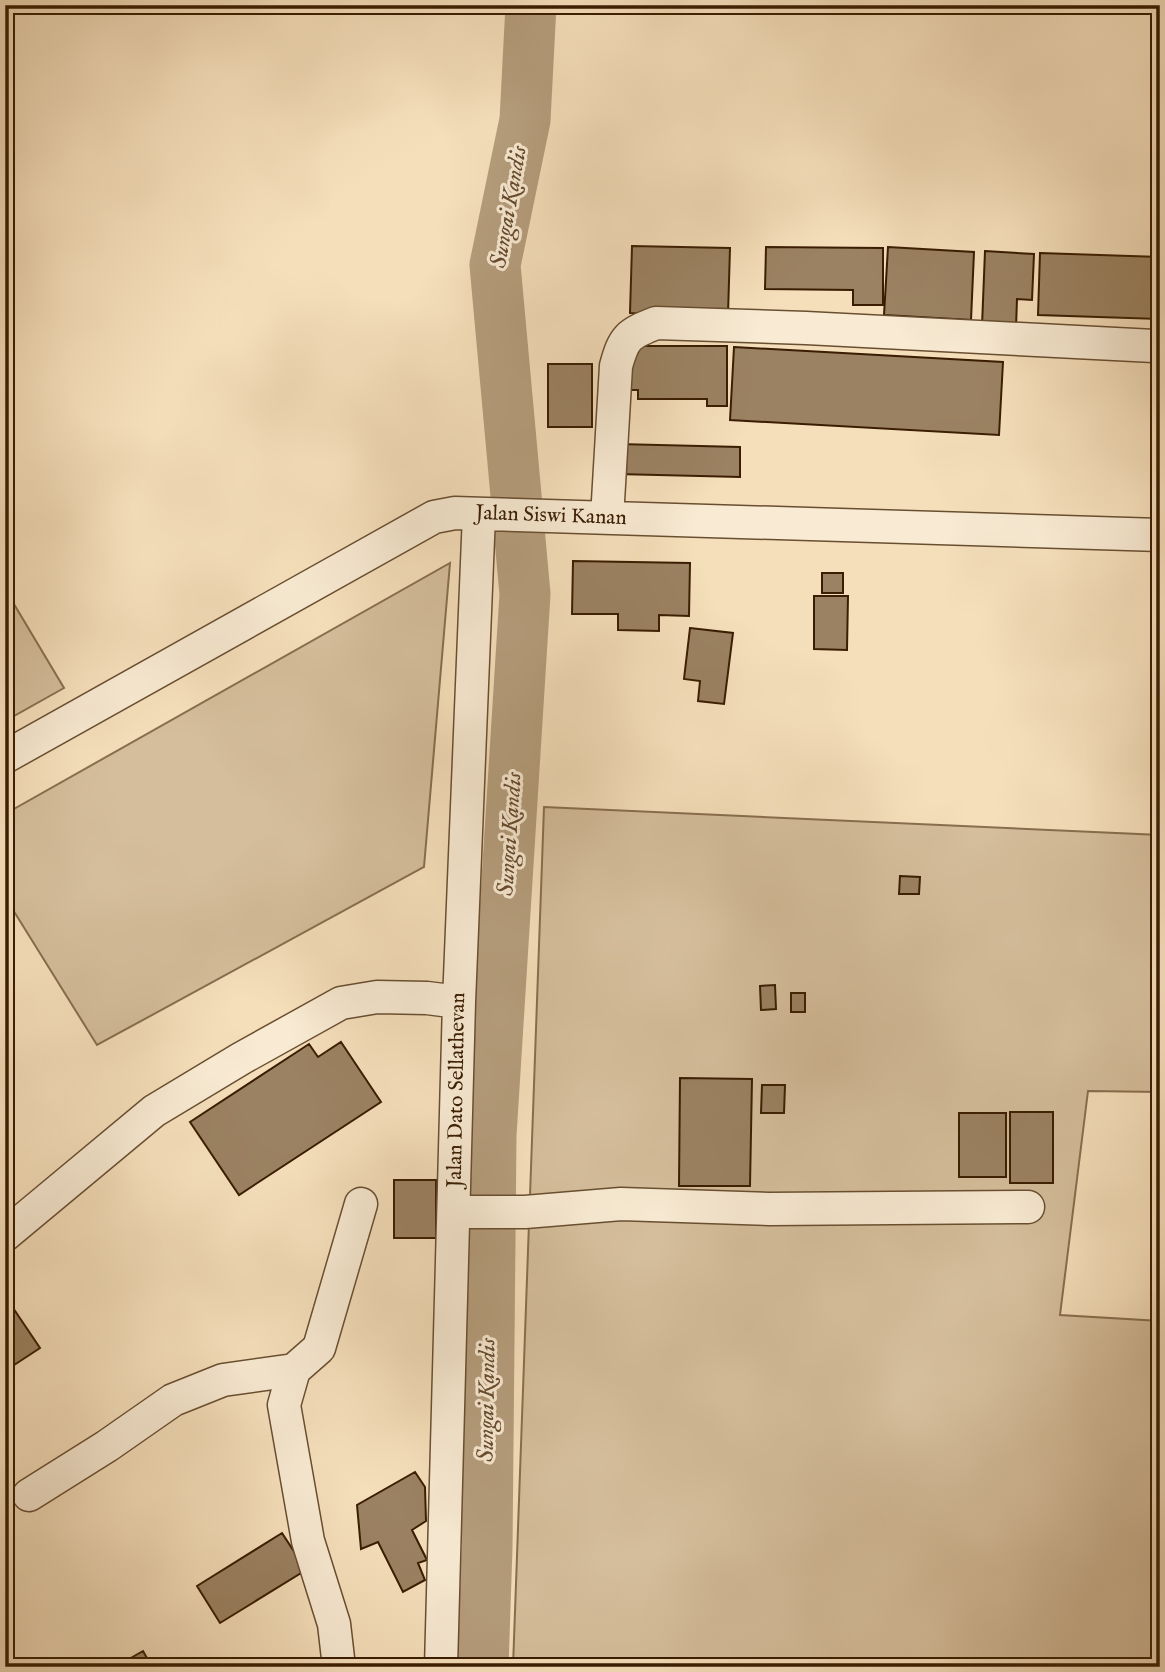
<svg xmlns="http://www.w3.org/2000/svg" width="1165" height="1672" font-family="'IM FELL English',serif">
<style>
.green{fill:#d5be9c;stroke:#886e4f;stroke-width:2}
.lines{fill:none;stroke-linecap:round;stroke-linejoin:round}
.river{stroke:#b59d7c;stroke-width:51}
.building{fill:#9b8262;stroke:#3a1d02;stroke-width:2}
.minor-casing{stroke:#694e30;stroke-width:35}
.minor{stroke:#f8ead3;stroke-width:32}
.labels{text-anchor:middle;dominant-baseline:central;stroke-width:6;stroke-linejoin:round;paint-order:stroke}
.street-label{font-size:21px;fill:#3a1d02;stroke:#f8ead3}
.water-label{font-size:23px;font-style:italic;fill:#654a2d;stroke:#f8ead3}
</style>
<rect width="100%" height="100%" fill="#f5dfbb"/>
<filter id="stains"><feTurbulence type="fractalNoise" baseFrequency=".00286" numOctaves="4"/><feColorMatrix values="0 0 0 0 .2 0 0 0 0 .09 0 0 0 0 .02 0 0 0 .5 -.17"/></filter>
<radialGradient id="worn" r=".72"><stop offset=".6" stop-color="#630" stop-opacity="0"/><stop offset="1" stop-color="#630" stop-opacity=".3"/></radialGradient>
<path class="green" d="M450,563l-26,304 -327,178 -92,-148v-83z
M5,589l59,99 -59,33z
M544,807l616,28v257l-72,-1 -28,224 100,6v346h-647z"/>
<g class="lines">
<path class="river" d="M483,1667l4,-119 4,-413 34,-541 -30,-329 30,-145 6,-115"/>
</g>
<path class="building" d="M632,246l98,2 -2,67 -98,-2z
M766,247l117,1v57h-30v-15l-88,-1z
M888,247l86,5 -3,68 -87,-5z
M985,251l49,3 -2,46 -15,-1 -1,29 -34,-2z
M1040,253l120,4 -1,62 -121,-4z
M625,346h102v60h-20v-7h-69v-9h-13z
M734,347l269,15 -4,73 -269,-15z
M548,364h44v63h-44z
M618,444l122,3v30l-123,-3z
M573,561l117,2 -1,53 -30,-1v16l-41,-1v-16h-46z
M822,573h21v20h-21z
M814,596h34l-1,54 -33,-1z
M690,628l43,5 -9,71 -26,-3 2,-20 -16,-2z
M900,876l20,1 -1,17h-20z
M775,985l1,24 -15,1 -1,-24z
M791,993h14v19h-14z
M341,1042l40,60 -142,93 -49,-73 119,-78 9,13z
M680,1078l72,1 -2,107h-71z
M762,1085h23l-1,28h-23z
M1010,1112h43v71h-43z
M959,1113h47v64h-47z
M394,1180h42v58h-42z
M5,1296l35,52 -35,23z
M415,1472l10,15 1,34 -14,9 15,30 -9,3 7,17 -22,12 -25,-50 -17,7 -4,-44z
M282,1533l24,37 -86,53 -23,-37z
M143,1651l9,16h-37z"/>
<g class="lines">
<defs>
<path id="minor" d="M607,518l9,-152c8,-29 12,-32 40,-43l150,5 348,18 6,3
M5,757l429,-240 21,-4 705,22
M455,1212h70l96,-8 148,5 259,-2
M5,1235l149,-124 88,-53 99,-55 36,-6 50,1 32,4
M29,1495l78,-49 66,-46 50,-20 71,-10
M339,1667l-5,-43 -26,-83 -24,-136 10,-35 25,-22 42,-144
M441,1667l18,-665 20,-488"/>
</defs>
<use href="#minor" class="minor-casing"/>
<use href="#minor" class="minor"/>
</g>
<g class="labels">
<g class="street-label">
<text transform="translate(551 516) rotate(2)">Jalan Siswi Kanan</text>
<text transform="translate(457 1090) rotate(-89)">Jalan Dato Sellathevan</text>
</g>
<g class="water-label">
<text transform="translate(509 207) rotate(-80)">Sungai Kandis</text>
<text transform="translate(510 834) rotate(-86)">Sungai Kandis</text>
<text transform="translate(487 1400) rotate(-89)">Sungai Kandis</text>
</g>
</g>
<rect width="1165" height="1672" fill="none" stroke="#f5dfbb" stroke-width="28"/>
<rect x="7" y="7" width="1151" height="1658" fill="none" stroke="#3a1d02" stroke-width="3.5"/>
<rect x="14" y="14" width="1137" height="1644" fill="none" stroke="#3a1d02" stroke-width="2"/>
<rect width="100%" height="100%" filter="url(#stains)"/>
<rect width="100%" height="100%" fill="url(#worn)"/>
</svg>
